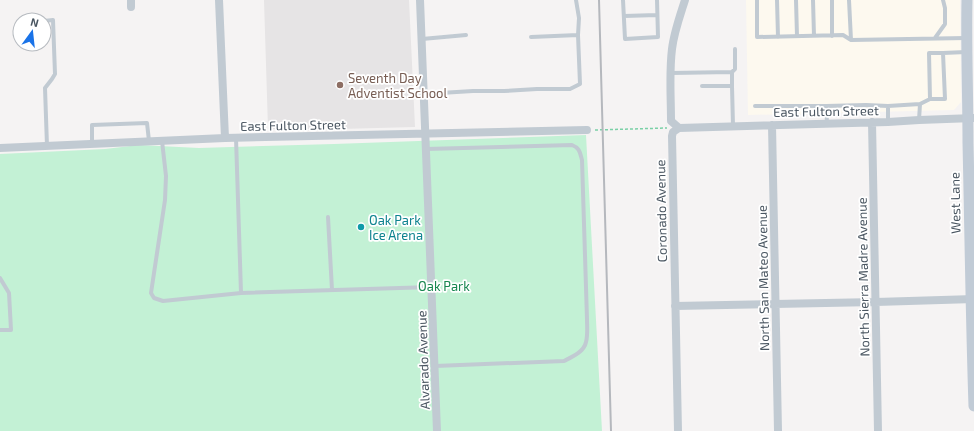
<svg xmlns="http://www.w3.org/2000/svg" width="974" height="431" font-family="'Exo 2',sans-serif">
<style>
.commercial{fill:#fdf9ef}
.education{fill:#e6e4e5}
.green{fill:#c3f1d5}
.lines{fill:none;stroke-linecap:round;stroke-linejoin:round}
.path{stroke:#7ad0a6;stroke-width:1.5;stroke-dasharray:3 2;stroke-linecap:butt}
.service{stroke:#c1cad2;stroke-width:4}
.minor{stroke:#c1cad2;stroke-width:8}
.secondary{stroke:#c1cbd6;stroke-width:11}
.rail{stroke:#b5b8bd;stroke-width:2}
.education-dot{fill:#8d6e63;stroke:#fff;stroke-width:1.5}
.culture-dot{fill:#0f9aa8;stroke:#fff;stroke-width:1.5}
.labels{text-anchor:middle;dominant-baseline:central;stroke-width:3.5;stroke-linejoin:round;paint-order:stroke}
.education-label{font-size:13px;fill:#785e54;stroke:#fff;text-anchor:start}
.street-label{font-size:13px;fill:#4a5661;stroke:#fff}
.culture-label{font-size:13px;fill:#0d838f;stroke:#fff;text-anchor:start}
.park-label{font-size:13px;fill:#17864f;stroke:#fff}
</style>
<rect width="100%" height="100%" fill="#f5f3f3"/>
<path class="commercial" d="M746,0h214l1,102 -7,8 -206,5z"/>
<path class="education" d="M264,0h145l6,127 -75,2h-72z"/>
<path class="green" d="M586,135l16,296h-602v-277l105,-5 34,-4 60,3 135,-4z"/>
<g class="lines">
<path class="path" d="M595,130l72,-2"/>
<path class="service" d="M623,0l2,39 33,-2 -1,-37
M757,0v37l86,-2 8,5
M777,0l1,37
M796,0l1,36
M813,0l1,36
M832,0v36
M849,0l2,40 115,-2
M624,16l33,-1
M44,21l9,-1 2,54 -3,5 -7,9 2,58
M531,37l47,-2
M935,38l10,-14v-16l-2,-8
M422,39l44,-4
M943,53h-14l1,46h15l-2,-46 23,-1
M732,72l3,-3v-20
M671,73l61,-1v14h-30
M732,86l1,40
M424,94l49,-3h31l33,-2h33l10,-5 -2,-49 1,-17 -3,-18
M755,106h71
M919,120l1,-16 10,-5
M888,122v-16l32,-2
M827,123l-1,-17 40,-1 22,1
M236,138l5,155 191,-6
M162,141l4,35 -1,24 -14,93 3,5 9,3 78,-8
M92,144v-19l55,-2 2,18
M426,149l146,-4c8,3 8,8 10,15l5,159c0,7 1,16 -1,23 -2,10 -14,15 -22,19l-129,5
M328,217l4,73
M0,278l9,15 2,37h-11"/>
<path class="minor" d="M131,0v7
M219,0l6,138
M420,0l17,431
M872,122l6,309
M772,125l6,306
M679,128l209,-6 31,-2 55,-2
M679,128l-8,-7c0,-24 -2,-48 1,-72 2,-17 8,-33 13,-49
M0,148l225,-10 362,-8
M675,306l201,-4 98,-3
M678,431l-6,-295 1,-4 6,-4"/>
<path class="secondary" d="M967,0c-1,48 1,95 1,143 2,88 3,175 6,263"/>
<path class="rail" d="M599,0l12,431"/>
</g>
<circle class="education-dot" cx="340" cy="85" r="4"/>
<circle class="culture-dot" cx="361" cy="227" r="4"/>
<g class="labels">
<g class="education-label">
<text x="348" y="78">Seventh Day<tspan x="348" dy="15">Adventist School</tspan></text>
</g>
<g class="street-label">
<text transform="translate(826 111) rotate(-1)">East Fulton Street</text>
<text transform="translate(293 125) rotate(-1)">East Fulton Street</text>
<text transform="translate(955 203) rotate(-91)">West Lane</text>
<text transform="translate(661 211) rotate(-91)">Coronado Avenue</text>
<text transform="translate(863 277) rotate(-91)">North Sierra Madre Avenue</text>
<text transform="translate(763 278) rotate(-91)">North San Mateo Avenue</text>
<text transform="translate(423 360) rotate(-92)">Alvarado Avenue</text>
</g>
<g class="culture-label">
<text x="369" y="220">Oak Park<tspan x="369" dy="15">Ice Arena</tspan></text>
</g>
<g class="park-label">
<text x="444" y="286">Oak Park</text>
</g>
</g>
<g transform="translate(32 32) rotate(15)"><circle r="19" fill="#ffffff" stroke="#b7bbc0"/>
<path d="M0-3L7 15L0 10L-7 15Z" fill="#1a73e8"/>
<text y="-6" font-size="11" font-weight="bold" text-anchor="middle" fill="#4a5661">N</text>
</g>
</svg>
